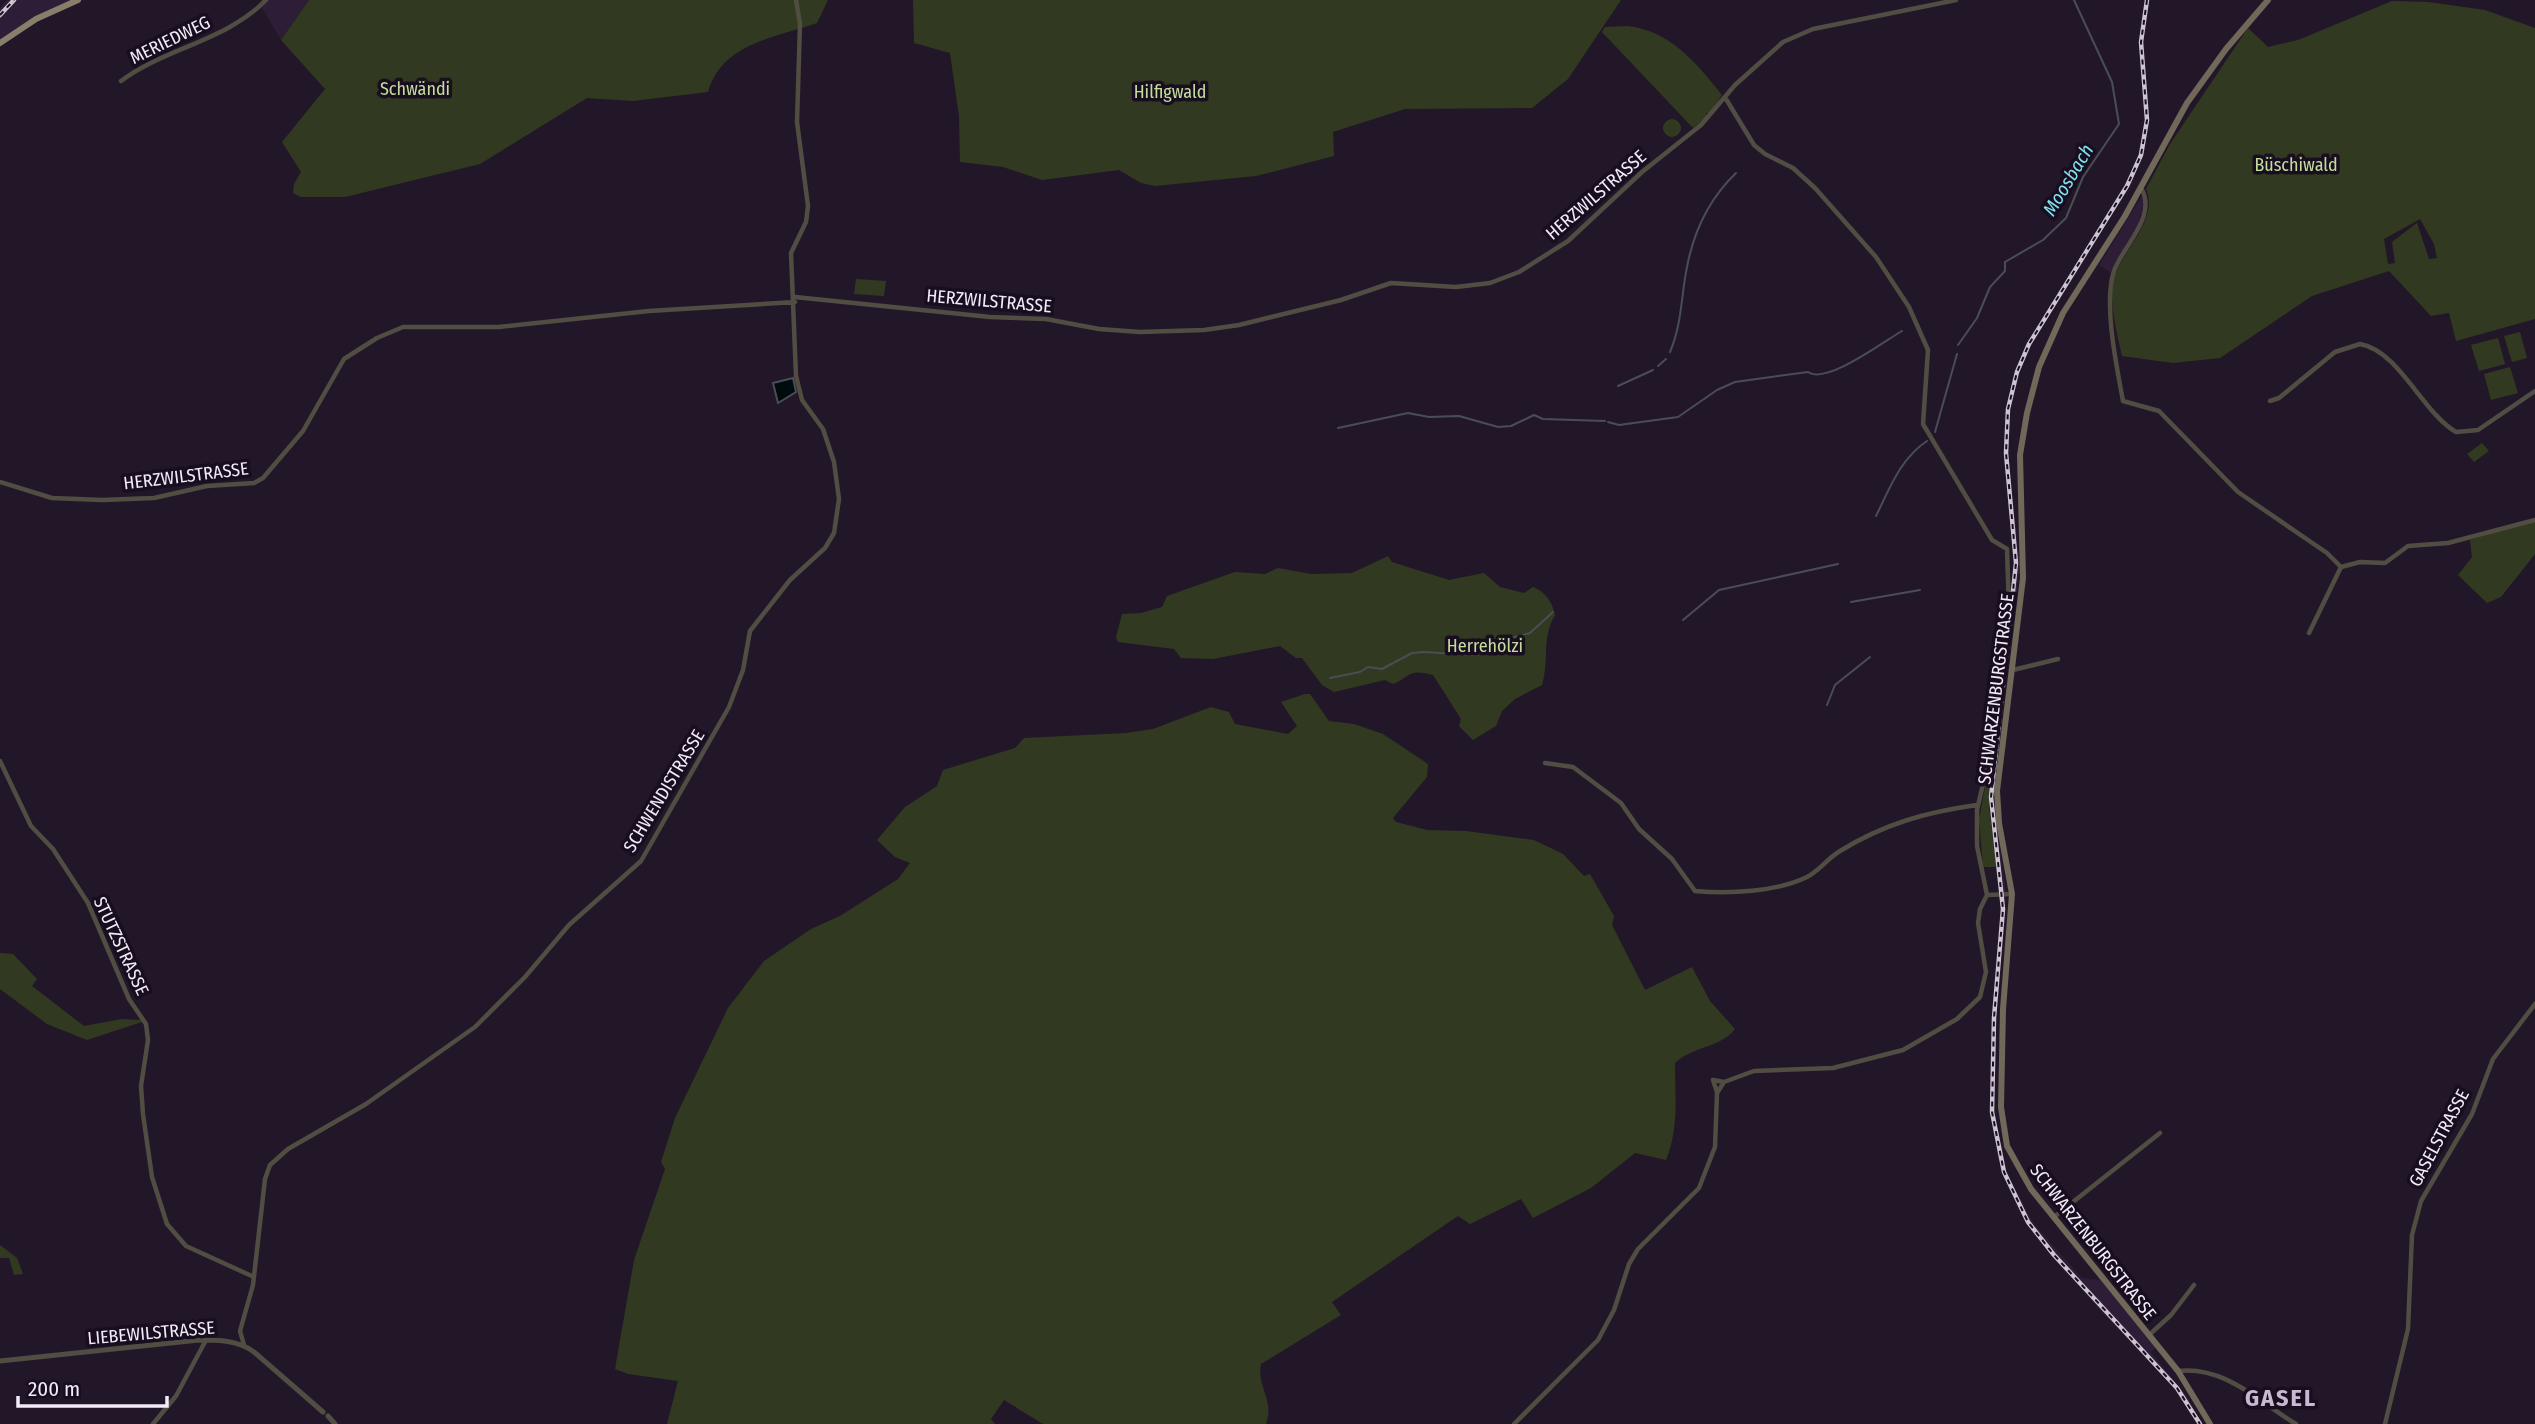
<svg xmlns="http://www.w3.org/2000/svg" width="2535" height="1424" font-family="'Fira Sans Condensed',sans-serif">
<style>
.built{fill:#2d1d36}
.green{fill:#313a21;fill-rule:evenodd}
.water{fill:#000b0e;stroke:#494e54;stroke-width:2}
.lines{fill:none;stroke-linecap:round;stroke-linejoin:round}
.stream{stroke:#494e54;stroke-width:2}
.minor{stroke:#524d43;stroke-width:4.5}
.tertiary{stroke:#524d43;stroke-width:5}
.secondary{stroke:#706959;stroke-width:6}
.primary{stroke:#887e69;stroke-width:6}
.rail-casing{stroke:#cdc4d2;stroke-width:4.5}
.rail{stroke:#190e1f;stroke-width:2;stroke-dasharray:5;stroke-linecap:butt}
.labels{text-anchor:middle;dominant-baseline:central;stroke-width:7;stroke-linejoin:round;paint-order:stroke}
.street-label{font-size:18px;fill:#f3ebf8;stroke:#190e1f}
.park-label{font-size:18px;fill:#c3de9c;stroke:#190e1f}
.water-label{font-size:19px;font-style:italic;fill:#82e3ef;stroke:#190e1f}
.district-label{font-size:24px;font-weight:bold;letter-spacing:2px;fill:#c8b8d1;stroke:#190e1f}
</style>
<rect width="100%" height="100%" fill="#221729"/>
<path class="built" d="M7,0h65l-44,21 -28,19v-32z
M262,0h47l-28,40 -22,-37z
M2145,0h4l-6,42 6,78 -7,36 -17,37 -94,151 -14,35 -8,34 -1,48 12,103 -27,232 13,98 -9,110 -3,108 12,60 7,18 3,1 18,33 48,54 19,2 55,68 -5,4 36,45 15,27h-4l-27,-40 -72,-75 -75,-90 -26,-60 -8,-57 3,-98 8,-90 -12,-127 11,-74 14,-150 -10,-110 2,-44 10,-37 12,-29 94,-152 15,-30 9,-47 -7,-64z
M2143,194l1,10 -7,25 -22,36v11l-16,-11z"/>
<path class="green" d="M309,0h519l-11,23c-43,15 -95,20 -109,69l-75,9 -46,-3 -107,66 -135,33h-44l-8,-4 1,-9 7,-12 -19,-30 43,-53 -44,-49z
M913,0h708l-53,79 -36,29 -127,1 -72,23 1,24 -78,20 -101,10 -14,-3 -22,-13 -77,10 -39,-13 -43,-5 -1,-46 -9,-63 -36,-10z
M2392,1l36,1 57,8 50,18v291l-79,22 -7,-28 -18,3 -42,-45 -77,25 -92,62 -47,5 -51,-7c-5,-24 -15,-58 -7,-81 9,-25 44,-57 31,-86l24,-45 78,-116 20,19 30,-7zM2420,219l14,25 3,14 -8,1 -12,-36 -25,19 3,21 -7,1 -4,-25z
M1628,26c43,5 69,38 94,69l-13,19 -3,-1 1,4 -14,11 -91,-96 3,-5z
M1663 128a9 9 0 1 1 18 0a9 9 0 1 1-18 0Z
M856,279l30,2 -2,15 -30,-2z
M2520,332l7,26 -15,4 -8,-26z
M2498,338l7,26 -26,7 -8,-26z
M2510,367l8,26 -27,7 -7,-26z
M2482,443l7,8 -15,11 -7,-8z
M2535,520v34l-34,43 -14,6 -29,-28 14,-18 -2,-17z
M1388,556l4,6 57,18 35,-7 16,14 24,6 9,-6c13,5 19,15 22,28 -14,24 -5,42 -13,70l-27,14 -13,12 -6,15 -23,14 -14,-14 2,-7 -28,-44c-26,-7 -22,2 -40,9l-8,-4 -51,12 -12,-7 -20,-27h-6l-16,-12 -67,13 -32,-1 -7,-9 -56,-7 -2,-5 6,-23 19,-1 21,-6 5,-11 68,-24 30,2 13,-6 33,6 41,-1z
M1305,694h5l19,27 25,3 29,10 45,30 -1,13 -34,41 3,4 31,8 39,1 68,9 29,14 21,22 6,-2 24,42 -2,9 33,65 47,-23 18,34 25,28c-13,18 -44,18 -60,34 0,35 4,65 -9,97l-31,-7 -44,35 -58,30 -12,-19 -51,25 -12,-8 -126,86 9,13 -80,49c-5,22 14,36 5,60h-223l-39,-24 -13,19 4,5h-328l11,-43 -50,-7 -13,-5 19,-109 31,-91 -4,-7 14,-44 53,-110 36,-47 47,-32 29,-13 58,-37 12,-16 -15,-6 -18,-17 28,-33 32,-21 6,-16 72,-22 9,-10 102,-5 27,-4 58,-22 18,5 6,12 53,10 9,-8 -16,-24z
M1991,756l-2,52 8,59h-14l-4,-48z
M0,953l13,1 24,25 -5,7 52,40 38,-7 21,1 -1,2 -55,18 -40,-16 -47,-35z
M0,1245l17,13 6,16 -9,1 -5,-17h-9z"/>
<path class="water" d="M793,378l3,14 -18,11 -5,-20z"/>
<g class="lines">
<path class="stream" d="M1958,345l19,-27 13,-31 15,-16v-9l38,-22 23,-22 17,-41 36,-53 -7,-42 -38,-82
M1670,352c12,-28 11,-56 17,-85 7,-37 22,-68 49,-94
M1658,366l8,-7
M1618,386l35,-16
M1608,422l11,3 59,-8 39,-27 18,-8 73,-10c18,13 75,-30 94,-41
M1338,428l70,-15 21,4 30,-1 39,11 13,-1 23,-11 9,4 62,2
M1935,432l22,-78
M1876,516c14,-28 24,-57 51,-75
M1851,602l69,-12
M1683,620l36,-30 119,-26
M1330,678l30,-6 8,-5 14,2 30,-16 11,-1 54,3 27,-15 26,-7 23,-21
M1827,705l8,-20 35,-28"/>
<path class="minor" d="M121,81c44,-33 105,-40 145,-81
M2141,188c17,28 -18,58 -27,83 -11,32 3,97 9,130l36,10 79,81 89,61 14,14
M795,297l195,20 56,2 53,10 41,3 64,-2 35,-5 102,-25 50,-17 65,4 34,-4 29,-11 49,-31 74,-69 59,-47 34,-40 48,-43 30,-13 143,-29
M2270,401l9,-3 56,-46 25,-8c39,7 62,68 96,88l22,-2 57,-39
M0,482l52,16 50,2 52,-2 53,-12 47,-3 9,-5 40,-47 41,-72 33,-21 26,-11h96l150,-16 146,-9
M2341,567l19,-5 25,1 23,-17 40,-3 87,-23
M2309,633l32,-66
M2013,670l45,-11
M0,761l31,65 22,23 35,54 41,96 17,25 2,16 -7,46 2,28 9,63 15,47 19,22 68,31
M1545,763l28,4 48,36 18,26 33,30 23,32c34,3 81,1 112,-14 12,-6 21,-19 33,-26 44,-27 86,-39 137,-46
M1987,895l25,-1
M1717,1092l-4,-12 11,2
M2054,1217l106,-84
M2149,1335l22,-20 23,-30
M244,1345l-4,-14 13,-46 12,-106 5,-14 18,-16 78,-45 109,-77 50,-50 44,-52 72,-64 88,-154 14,-37 7,-39 40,-51 35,-32 9,-15 5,-34 -5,-37 -11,-33 -21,-29 -6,-24 -5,-123 15,-31 2,-16 -11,-84 3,-98 -4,-24
M2178,1371c48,-5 81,31 118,53
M153,1424l23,-28 30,-56
M1514,1424l84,-84 16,-30 15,-46 9,-15 61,-61 16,-41 2,-54 7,-11 30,-11 79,-3 70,-18 54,-31 23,-22 6,-25 -8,-49 2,-14 7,-14 -10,-49v-36l16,-69 16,-130 -2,-62 -15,-9 -69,-116 5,-74 -19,-43 -33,-50 -61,-69 -22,-20 -28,-14 -11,-9 -28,-46
M2385,1424l23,-95 4,-94 9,-34 51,-87 21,-55 42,-55"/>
<path class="tertiary" d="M0,1361l199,-21c19,0 39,0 55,12l69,60
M328,1416l7,8"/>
<path class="secondary" d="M2210,1424l-32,-53 -147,-182 -24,-43 -6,-39 2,-98 9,-115 -13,-71 -2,-32 26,-213 -3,-123 7,-42 12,-46 24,-54 62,-97 62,-113 39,-54 42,-49"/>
<path class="primary" d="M0,43l36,-24 42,-19"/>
<defs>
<path id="rail" d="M2147,0l-6,42 6,78 -6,35 -14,31 -98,158 -12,28 -9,37 -2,44 10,110 -25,234 12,112 -9,109 -2,94 12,60 24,50 26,33 123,133 23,36
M0,15l14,-15"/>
</defs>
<use href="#rail" class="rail-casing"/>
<use href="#rail" class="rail"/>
</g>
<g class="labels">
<g class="street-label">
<text transform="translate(170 40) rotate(-26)">MERIEDWEG</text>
<text transform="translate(1596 195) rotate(-41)">HERZWILSTRASSE</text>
<text transform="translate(989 301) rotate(5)">HERZWILSTRASSE</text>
<text transform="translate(186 476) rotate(-7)">HERZWILSTRASSE</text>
<text transform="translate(1996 689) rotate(-83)">SCHWARZENBURGSTRASSE</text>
<text transform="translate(664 791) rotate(-59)">SCHWENDISTRASSE</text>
<text transform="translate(121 946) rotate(65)">STUTZSTRASSE</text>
<text transform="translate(2439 1138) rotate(-62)">GASELSTRASSE</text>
<text transform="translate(2093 1242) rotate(52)">SCHWARZENBURGSTRASSE</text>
<text transform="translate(151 1333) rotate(-5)">LIEBEWILSTRASSE</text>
</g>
<g class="park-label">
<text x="415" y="89">Schwändi</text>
<text x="1170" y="92">Hilfigwald</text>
<text x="2296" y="165">Büschiwald</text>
<text x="1485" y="646">Herrehölzi</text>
</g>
<g class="water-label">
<text transform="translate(2068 180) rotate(-59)">Moosbach</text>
</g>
<g class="district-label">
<text x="2281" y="1398">GASEL</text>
</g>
</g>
<path d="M18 1396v10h149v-10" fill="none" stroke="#f3ebf8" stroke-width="3.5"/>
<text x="28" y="1396" font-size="21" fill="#f3ebf8" stroke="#190e1f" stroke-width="5" paint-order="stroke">200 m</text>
</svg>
